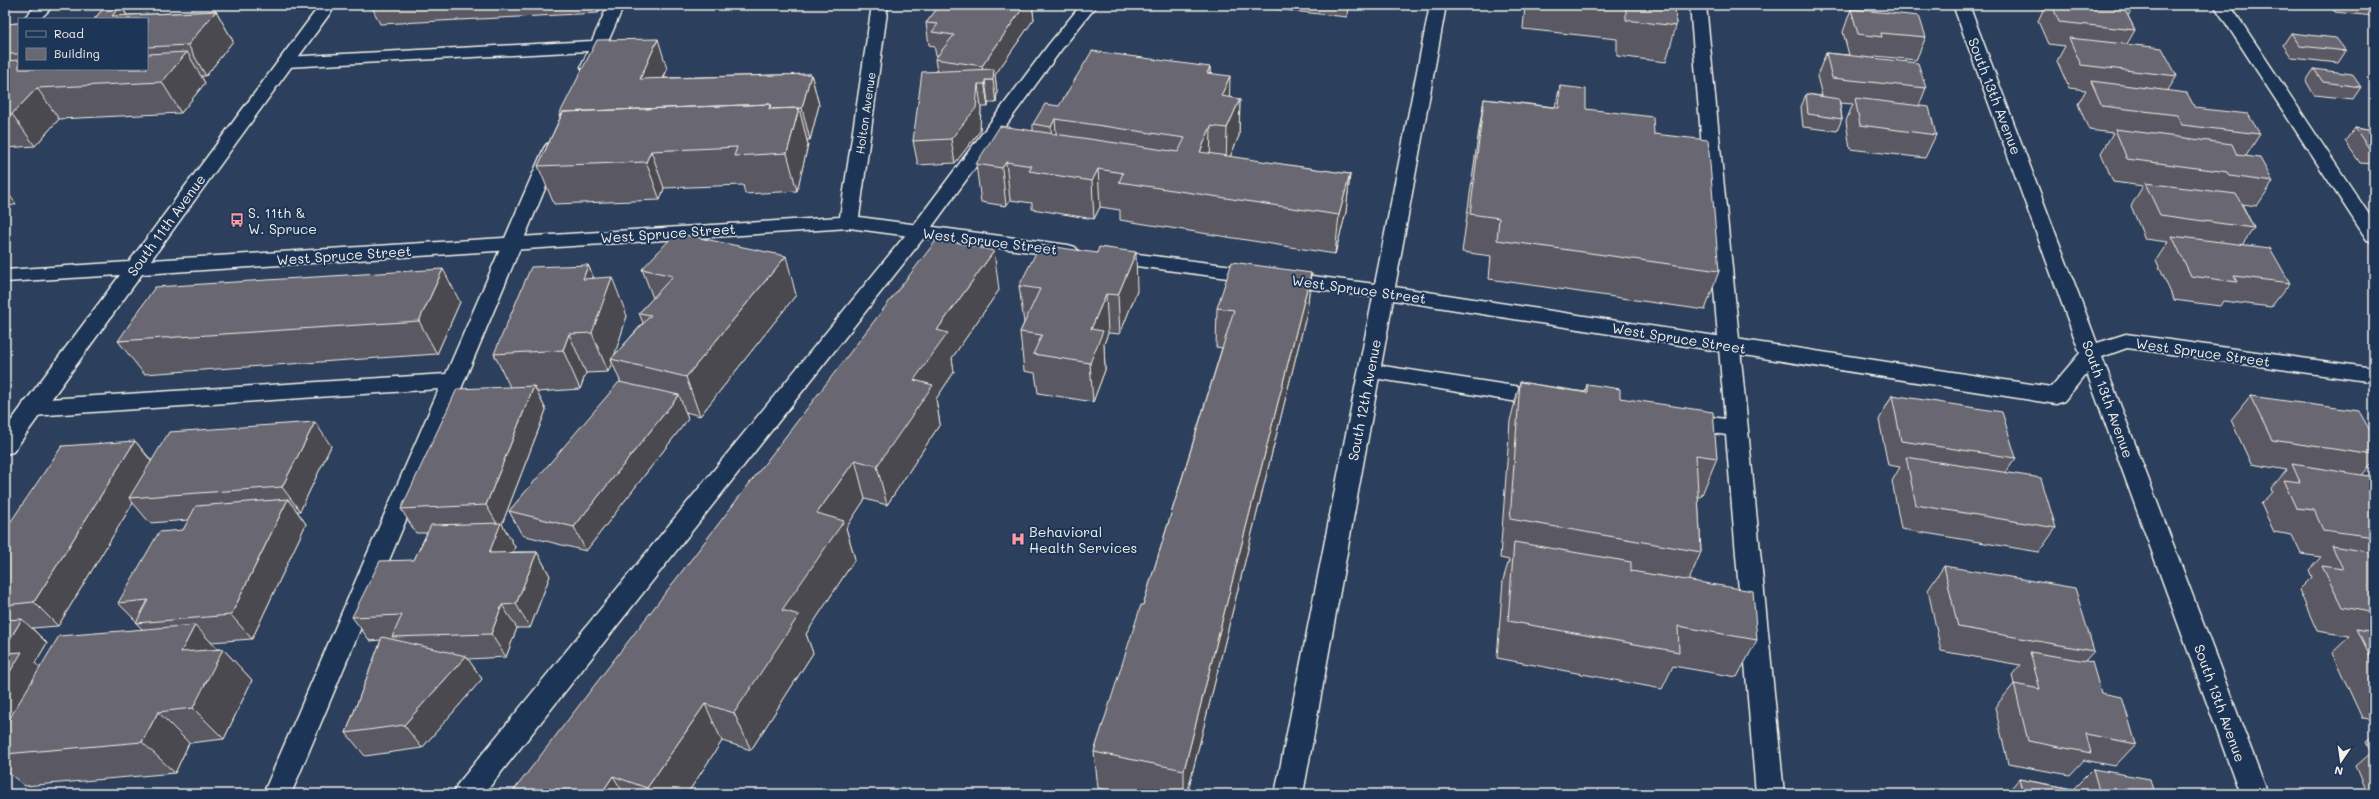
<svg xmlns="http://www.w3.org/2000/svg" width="2379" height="799" font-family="Mali,sans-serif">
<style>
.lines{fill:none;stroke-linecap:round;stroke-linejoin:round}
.lane-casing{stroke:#f4f1e8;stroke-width:3}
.street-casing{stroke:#f4f1e8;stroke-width:3}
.lane{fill:#1d3557;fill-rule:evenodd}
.street{fill:#1d3557;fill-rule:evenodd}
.wall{fill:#5a5962;stroke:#f4f1e8;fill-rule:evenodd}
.shaded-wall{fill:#4a4850;stroke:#f4f1e8}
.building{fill:#696772;stroke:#f4f1e8}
.labels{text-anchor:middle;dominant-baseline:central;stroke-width:4;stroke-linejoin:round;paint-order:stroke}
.far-street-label{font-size:12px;fill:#f4f1e8;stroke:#1d3557}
.street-label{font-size:14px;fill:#f4f1e8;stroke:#1d3557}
.poi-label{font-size:14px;fill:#f4f1e8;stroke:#1d3557;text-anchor:start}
</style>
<rect width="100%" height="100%" fill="#2c3f5c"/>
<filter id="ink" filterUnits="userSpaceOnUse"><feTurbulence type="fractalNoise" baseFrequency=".025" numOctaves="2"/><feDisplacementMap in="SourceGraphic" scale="8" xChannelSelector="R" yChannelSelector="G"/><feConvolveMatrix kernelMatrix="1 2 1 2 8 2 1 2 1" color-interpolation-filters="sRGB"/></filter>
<g filter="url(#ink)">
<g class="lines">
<defs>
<path id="lane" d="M37,5h17l-14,14h-17z
M608,5h16l-27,62 -2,3h-12l-2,-3 7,-16 -302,16 -6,-2 -2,-3 2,-3 6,-2 306,-16z
M1081,5h16l-36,45 -135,185 -442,559h-31l4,-9 455,-558 137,-183z
M1690,5h16l78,789h-28l-30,-359 -49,-8 -3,-6 3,-6 8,-2 40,6z
M2214,5h16l144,217v20l-7,-2z
M553,143l6,1 3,4 -271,646h-28l176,-405 -407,27 -8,-2 -3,-6 3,-6 8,-2 414,-26 98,-226 3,-4z
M1370,364l177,27 8,3 3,5 -3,5 -8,3 -185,-31 -3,-5 3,-5z"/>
<path id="street" d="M320,5h16l-185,255 689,-43 32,-212h16l-29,212 209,28 7,2 3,4 -3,4 -7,2 -219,-29 -707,46 -129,178 -8,2v-25l115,-154 -115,7v-12l124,-8z
M1430,5h16l-51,282 656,100 29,-34 -127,-348h16l128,338 29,-9 248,34v14l-247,-34 -25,9 166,437h-28l-153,-421 -23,28 -8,3 -663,-104 -90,494h-28l98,-497 -267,-35 -7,-2 -3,-4 3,-4 7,-2 269,34z"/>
</defs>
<use href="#lane" class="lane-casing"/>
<use href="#street" class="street-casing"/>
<use href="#lane" class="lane"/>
<use href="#street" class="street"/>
</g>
<path class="wall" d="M371,5h230l-3,8 -218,11z
M940,5h92l2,14 -39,56 2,17 -1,11h-8v4h-7l-1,24 -25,32 -37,2 -5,-24 24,-69 -2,-13 3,-4h-2l-2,-9 -5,-1 -3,-22z
M1237,5h113l-3,12z
M1525,5h150l1,21 -10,36 -49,-6v-17l-94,-10z
M2033,5h101l-6,11 7,14 -8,14 50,32 -9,14 27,18 65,26 -14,22 27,26 -16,24 -15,-2 12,24 -12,17 48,38 -19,24 -48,-6 -3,5 -46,-6 -18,-40 12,-18 -23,-3 -14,-33 12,-20 -30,-4 -12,-29 12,-20 -24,-3 -11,-26 8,-14 -17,-2 -12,-27 8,-15 -17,-2 -10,-23 6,-13 -10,-1z
M2329,5h45v11l-39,-4z
M121,6l6,9 89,-4 17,30 -27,35h-5l4,7 -24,30 -122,6 -24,27 -30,2v-124l14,-1v46h128v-50h-53l11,-12z
M1851,9l75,28 -10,23 -41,-4 -1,2 52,30 -7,18 17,29 -11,23 -75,-9 -4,-28 7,-17 -13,-1 2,16 -5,12 -34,-4 -2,-20 5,-13 16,2 -5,-20 9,-23 23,2 -6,-23z
M2291,33l55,18 -8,12 -46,-5 -9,-13z
M1210,67v7l19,23 11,2 -1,37 -9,21 120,17 -4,38 -11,42 -215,-34v-10l-20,-3 -6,12 -62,-10v-6l-22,-3 -4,6 -25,-4 -5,-38 57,-33v-7l26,-18z
M667,69l-3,9 147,-4 8,31 -9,35h-3l1,5 -11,46 -52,3 -2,-9 -79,3 -4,12 -106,4 -16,-38 22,-48 -1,-3z
M2314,69l47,18 -8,12 -39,-4 -8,-14z
M1560,86l26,23 68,25 65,137 -14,39 -216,-31 2,-23 -29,-4 16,-116 6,-37 71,8z
M2355,128l19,3v33l-14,-1 -15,-22z
M588,265l6,13 33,38 -13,40 29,-33 -4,-10 14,-15 -11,-29 154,26 -96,121 -14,-4 2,7 -102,132 -64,-16 -13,-24 112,-128 -9,-21 -4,10 -22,1 -6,16 -43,3 9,18 -44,114 13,23 -2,5h24l13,24 -20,52h-13l-11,29 -38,2 14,20 -60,69 -57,8 -19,-23 35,-93 -11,1 -18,-24 62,-57 13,-27h-11l-15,-24 109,-122 -16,-33z
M1311,273l-4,39 -120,482h-61l-28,-6 -4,-36 49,-147 79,-257 -6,-1 1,-39z
M1019,286l118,5 -17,43 -12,-1 -4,11 1,26 -12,32 -55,-9 -3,-20 -11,-2 -4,-39 4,-9z
M999,290l-47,68 2,14 -18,27 4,25 -53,81 -22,-6 -19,29 9,31 -49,75 7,19 -62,97 -29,-9 -35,53h-176z
M460,302l-23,52 -293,20 -26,-33z
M1520,382l65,10 2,-8 33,14 97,60 -16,39h-3l3,55 -12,28 68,60 -20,37 -64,-11 -11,23 -165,-31 6,-78 6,-20 -9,-2 10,-137z
M1892,395l124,63 -10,14 50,56 -17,24 -138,-23 -9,-48 8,-14 -12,-2 -9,-45z
M2250,396l123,40 -2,3 3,6v17l-12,13 12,2v243l-12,-2 -30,-65 18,-17 -33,-5 -18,-41 13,-13 -3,-7 12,-13 -20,-3 -9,-19 -18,-3 -13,-28 11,-12 -1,-4 16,-18 -36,-6 -20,-44z
M135,441l17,20 179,-15 -31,65h-3l9,13 -54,115 -41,3 6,7h6l29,31 -28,59 -35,4 -14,30 -150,13 -20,-16v-240zM133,503l17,20 39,-3 -6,10 -65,73 19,19 -1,1 6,6 -102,39 -5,-5 12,-20 -15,-15 26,-2z
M1944,566l150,85 -9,10 16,32 35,51 -21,22 -31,-6 -14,15 -62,-11 -13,-57 19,-23 -2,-9 8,-10 -79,-14 -13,-61z
M2374,736v58h-6l-12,-28 15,-13 -5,-11z
M2093,769l61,25h-148l13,-15 54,10z"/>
<path class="shaded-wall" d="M595,5h6l-3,8z
M1025,5h7l2,14 -39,56 2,17 -1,11 -3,-23h-8l3,23v4l-6,-41z
M1348,5h2l-3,12z
M121,6l8,13 -17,-3z
M216,11l17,30 -27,35 -18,-31z
M658,39l9,30 -17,41 -10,-31z
M187,52l18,31 -24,30 -19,-31z
M1210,67v37l-3,-31z
M811,74l8,31 -9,35 -8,-32z
M1230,76l-1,37 -8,-17z
M978,84l3,23 -1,24 -25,32 -4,-24z
M37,88l22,31 -24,27 -23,-32z
M1240,99l-1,37 -13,30 1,-38z
M799,108l9,37 -11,46 -10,-38z
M1055,119l3,38 -4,7 -3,-37z
M1211,126l-1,37 -10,-11z
M651,151l13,37 -4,12 -14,-38z
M1006,162l4,38 -4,6 -4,-38z
M1098,169l2,38 -6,12 -2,-38z
M1350,174l-4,38 -11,42 4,-39z
M5,189l11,15 -11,4z
M994,251l5,39 -47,68 2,14 -18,27 4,25 -53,81 -10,-39 37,-86 23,-50z
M1136,252l1,39 -17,43 -2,-39z
M786,256l10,39 -96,121 -14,-39z
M588,265l15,36 9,-24 15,39 -14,44 -2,-1 1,3 -4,10 -16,-39 -9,-54z
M443,269l17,33 -23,52 -18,-33z
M1311,273l-4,39 -120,482h-3v-24z
M1106,294l2,39 -4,11 1,26 -12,32 -3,-39 1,-34z
M5,323l6,7 -6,8z
M569,334l17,39 -6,16 -17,-39z
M534,386l12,24 -44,114 13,23 -12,30 -14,-24 10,-26 -13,-22z
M679,395l9,24 -102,132 -12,-24z
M315,422l16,24 -31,65 -18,-24z
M135,441l20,25 -26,32 4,5 -75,123 -24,-24z
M855,460l10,39 -19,29 9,31 -49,75 7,19 -62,97 -17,-37 48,-103 35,-97z
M288,499l18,25 -54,115 -21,-24z
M537,552l13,24 -20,52 -14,-24z
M502,605l15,23 -11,29 -15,-23z
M22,619l25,24 -12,20 13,12 -43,69v-97z
M195,625l26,28 2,-4 29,31 -28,59 -31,-31 -12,-56z
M466,656l16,23 -60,69 -18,-23z
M705,704l17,37 -35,53h-37l-3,-6z
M158,712l31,31 -14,30 -33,-31z
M613,776l11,18h-23z"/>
<path class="building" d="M940,5h85l-43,61 -47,-7 19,-24 -22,-3 6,-8 -12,-1z
M1626,5h49l1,21 -50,-6z
M2052,5h59l12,1 12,24 -76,-8z
M121,6l-9,10 104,-5 -28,34 -41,2v-28h-53l11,-12z
M1851,9l68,7 7,21 -45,-4 1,4 -24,-3z
M19,23v31h-14v-30z
M2291,33l45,5 10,13 -46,-5z
M2069,38l93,10 15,28 -96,-11z
M658,39l-18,40 171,-5 -9,34h-3l-28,1 -1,-5 -207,8 -1,3h-3l38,-75z
M1092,51l118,16 -3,6 23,3 -9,20 19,3 -13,29 -16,-2 -11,26 150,22 -11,41 -220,-33 4,-9 -25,-4 -6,12 -63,-10 3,-5 -26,-4 -4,6 -26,-4 24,-38 178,26 7,-14 -130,-19 -4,8 -18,-3 12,-20 14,2z
M187,52l-25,30 -125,6 -25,26 -7,1v-54l14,-1v9h128v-15z
M1826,53l92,10 8,25 -94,-10z
M994,69l-1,11h-8v4h-7l-2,24 -25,31 -38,2 9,-69z
M2314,69l38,5 9,13 -38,-5z
M2091,81l96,12 8,15 53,6 12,20 -78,-9 -5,-10 -75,-9z
M1560,86l26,3v20l67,8 1,17 54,6 11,131 -222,-31 2,-22 -29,-4 14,-115 75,9z
M1806,94l33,5 3,20 -34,-5z
M1855,98l74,9 7,28 -76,-10z
M770,104l-1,5 30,-1 -12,45 -53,3 3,-9 -86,4 -5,11 -108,4 25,-54z
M2355,128l19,3v20l-4,-1z
M2115,129l117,15 5,11 23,3 13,24 -43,-6 -2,-4 -101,-13z
M2145,183l91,11 18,34 -94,-13z
M676,233l110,23 -100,121 -75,-18 40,-44 -12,-2 34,-37 -31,-7z
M2172,236l98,12 20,35 -56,-7 3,6 -46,-6z
M938,238l56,13 -57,79 11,3 -34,47 19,5 -56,81 -22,-6 -38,53 27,8 -62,89 17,5 -65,98 -29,-9 -58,84 -34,-12 -12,18h-90z
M1040,245l57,8 2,-6 37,5 -18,43 -12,-1 -15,35 12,2 -13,32 -57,-9 9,-19 -22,-3 20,-43 -21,-3z
M1232,262l79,11 -127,497 -90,-18 47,-147h2l91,-295 -17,-2z
M588,265l-5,14 29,-2 -20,56 -23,1 -6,16 -69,4 37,-87z
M443,269l-24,52 -301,20 37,-54z
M619,382l60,13 -105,132 -65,-16z
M1520,382l67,11v-9l33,5v9l93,14 4,46 -21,-3 5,97 -191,-33z
M534,386l-48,119 -85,4 56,-120z
M1892,395l110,17 14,46 -115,-17z
M2250,396l109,15 14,25h-4l5,9v10l-102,-15z
M315,422l-33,65 -153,11 40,-66z
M135,441l-101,161 -29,3v-75l57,-84z
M1906,457l135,21 15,50 -140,-23z
M2292,464l82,13v60l-51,-7 -9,-20 -18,-2 -13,-28 17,2z
M288,499l-57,116 -95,8 12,-23 -30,3 41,-71 24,-2 13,-24z
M501,523l-12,30 48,-1 -21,52 -14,1 -11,29 -99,3 10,-22 -50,2 28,-56 34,-1 17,-35z
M1514,542l117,20v9l122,20 4,49 -79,-14 1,26 -171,-31z
M2332,546l42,7v60l-32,-6 -20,-41 21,3z
M1944,566l131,22 19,63 -136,-24z
M22,619l-17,28v-27z
M195,625l-14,27 42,-3 -30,59 -35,4 -16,30 -137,12v-28l54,-90z
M2357,629l17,3v32z
M382,637l84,19 -62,69 -58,8z
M22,652l-17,28v-27z
M2030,652l62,10 9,31 21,4 14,47 -50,-10 5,19 -63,-12 -14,-57 26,5z
M2093,769l57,10 4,15h-54z
M2019,779l79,15h-75z"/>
</g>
<defs>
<symbol id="bus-bare" viewBox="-9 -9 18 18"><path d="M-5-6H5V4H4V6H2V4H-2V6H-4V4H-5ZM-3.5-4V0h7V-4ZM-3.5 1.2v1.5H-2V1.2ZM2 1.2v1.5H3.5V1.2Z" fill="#ff9aa2" stroke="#1d3557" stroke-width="2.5" paint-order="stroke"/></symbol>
<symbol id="hospital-bare" viewBox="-9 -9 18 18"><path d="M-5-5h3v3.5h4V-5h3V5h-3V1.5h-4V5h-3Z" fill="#ff9aa2" stroke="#1d3557" stroke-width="2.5" paint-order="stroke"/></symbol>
</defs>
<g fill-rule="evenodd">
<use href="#bus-bare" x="227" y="210" width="20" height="20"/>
<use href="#hospital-bare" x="1008" y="529" width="20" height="20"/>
</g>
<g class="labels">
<g class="far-street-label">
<text transform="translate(865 113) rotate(-82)">Holton Avenue</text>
</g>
<g class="street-label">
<text transform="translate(1995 96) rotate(69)">South 13th Avenue</text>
<text transform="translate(166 225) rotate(-54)">South 11th Avenue</text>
<text transform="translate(668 233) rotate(-4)">West Spruce Street</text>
<text transform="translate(990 241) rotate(7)">West Spruce Street</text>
<text transform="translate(344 255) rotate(-4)">West Spruce Street</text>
<text transform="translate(1359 289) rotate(8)">West Spruce Street</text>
<text transform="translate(1679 338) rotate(9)">West Spruce Street</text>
<text transform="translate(2203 352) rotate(8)">West Spruce Street</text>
<text transform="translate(2108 399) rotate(70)">South 13th Avenue</text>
<text transform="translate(1364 400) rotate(-79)">South 12th Avenue</text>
<text transform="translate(2220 703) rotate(70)">South 13th Avenue</text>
</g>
<g class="poi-label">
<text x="248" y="212">S. 11th &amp;<tspan x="248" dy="16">W. Spruce</tspan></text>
<text x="1029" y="531">Behavioral<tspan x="1029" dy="16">Health Services</tspan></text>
</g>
</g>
<rect width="2379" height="799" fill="none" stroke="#1d3557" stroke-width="20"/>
<rect x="10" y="10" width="2359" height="779" fill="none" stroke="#f4f1e8" stroke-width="1.5" filter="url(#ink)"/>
<rect x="18" y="18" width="130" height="52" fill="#1d3557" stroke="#738091"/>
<rect x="26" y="31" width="20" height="6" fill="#1d3557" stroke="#738091"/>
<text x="54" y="38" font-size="12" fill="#f4f1e8">Road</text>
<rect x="26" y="48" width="20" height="12" fill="#696772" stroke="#738091"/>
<text x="54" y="58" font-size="12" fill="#f4f1e8">Building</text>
<g transform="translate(2341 761) rotate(193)" stroke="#1d3557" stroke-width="3" paint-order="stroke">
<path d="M0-3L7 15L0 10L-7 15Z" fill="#f4f1e8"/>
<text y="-6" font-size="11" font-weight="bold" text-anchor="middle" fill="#f4f1e8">N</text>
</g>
</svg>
